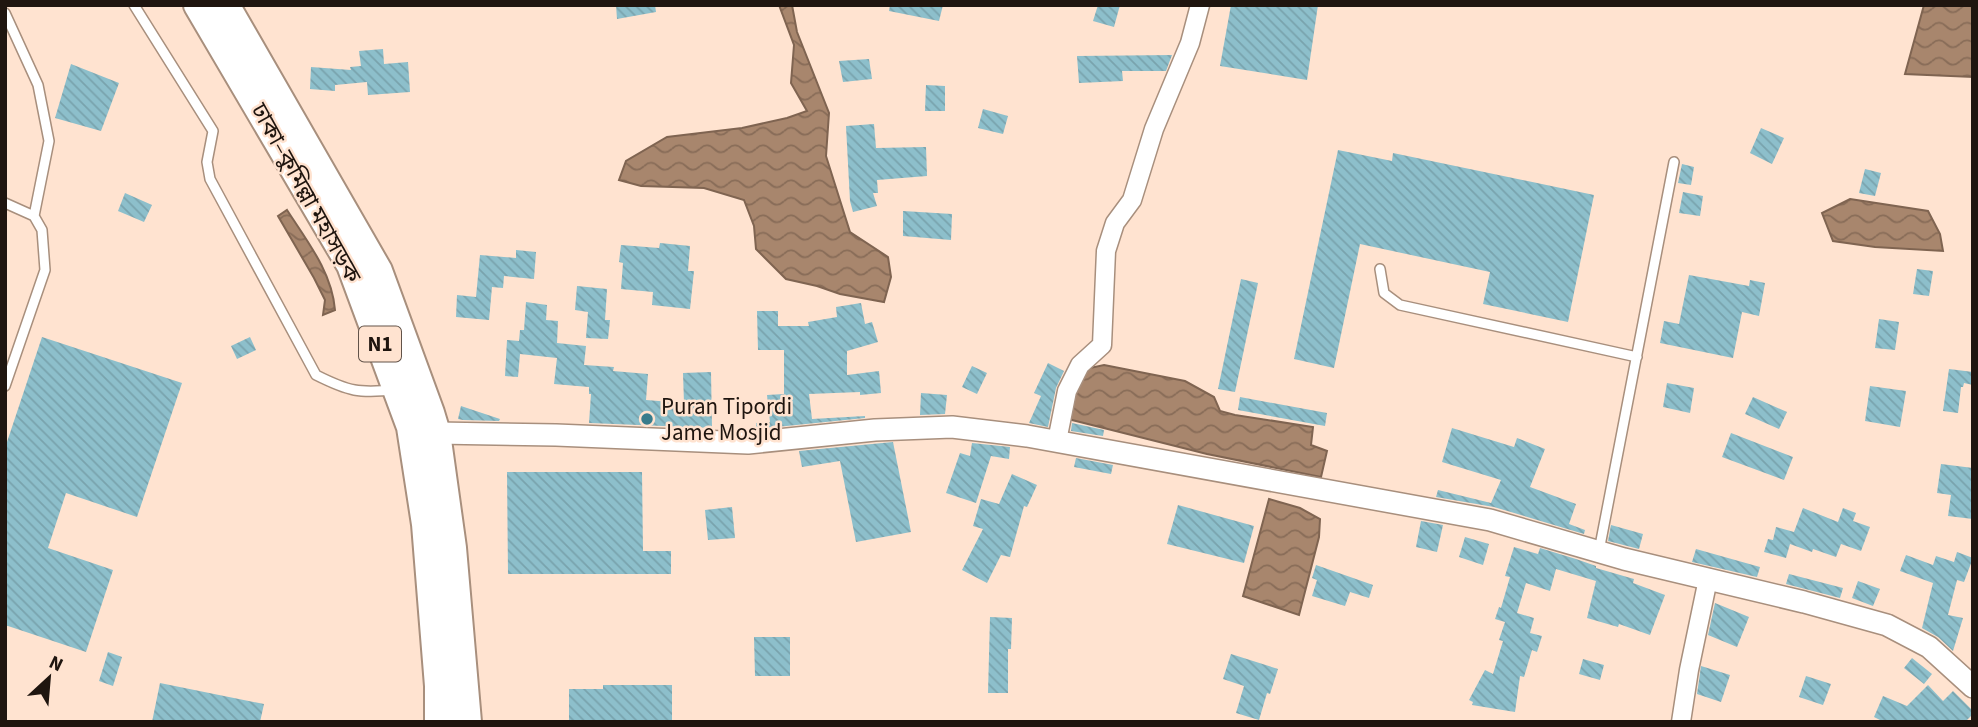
<svg xmlns="http://www.w3.org/2000/svg" width="1978" height="727" font-family="'Source Sans 3','Noto Sans Bengali',sans-serif">
<style>
.water{fill:url(#water-waves);stroke:#7f6451;stroke-width:2}
.building{fill:url(#building-back-hatch)}
.lines{fill:none;stroke-linecap:round;stroke-linejoin:round}
.service-casing{stroke:#a88f7d;stroke-width:12}
.minor-casing{stroke:#a88f7d;stroke-width:21}
.tertiary-casing{stroke:#a88f7d;stroke-width:24}
.trunk-casing{stroke:#a88f7d;stroke-width:32}
.service{stroke:#fff;stroke-width:9}
.minor{stroke:#fff;stroke-width:18}
.tertiary{stroke:#fff;stroke-width:21}
.trunk{stroke:#fff;stroke-width:28}
.poi-dot{fill:#387c8c;stroke:#ffe3d0;stroke-width:2.5}
.labels{text-anchor:middle;dominant-baseline:central;stroke-width:5;stroke-linejoin:round;paint-order:stroke}
.shield{fill:#ffe3d0;stroke:#625349;stroke-width:2}
.shield-label{font-size:21px;font-weight:bold;fill:#1f150f}
.street-label{font-size:23px;fill:#1f150f;stroke:#ffe3d0}
.poi-label{font-size:23px;fill:#1f150f;stroke:#ffe3d0;text-anchor:start}
</style>
<defs>
<pattern id="water-waves" width="16" height="10" patternUnits="userSpaceOnUse" patternTransform="scale(1.75)"><rect width="16" height="10" fill="#a8866d"/><path d="M0 5q4-4 8 0t8 0" fill="none" stroke="#886c58"/></pattern>
<pattern id="building-back-hatch" width="6" height="6" patternUnits="userSpaceOnUse" patternTransform="scale(1.75)"><rect width="6" height="6" fill="#8dbfcb"/><path d="M-1 5l2 2M0 0l6 6M5-1l2 2" fill="none" stroke="#79a3ad"/></pattern>
</defs>
<rect width="100%" height="100%" fill="#ffe3d0"/>
<path class="water" d="M779,5h13l5,27 32,81 -3,43 24,76 38,25 3,20 -7,25 -44,-8 -23,-8 -31,-7 -30,-30 -2,-23 -10,-26 -40,-12 -63,-2 -22,-6 7,-19 41,-24 75,-9 45,-10 20,-7 -16,-28 3,-38z
M1924,5h49v72l-68,-3z
M1850,199l78,12 12,23 3,17 -68,-4 -42,-6 -11,-28z
M287,210c20,31 45,62 48,100l-12,5 2,-15 -11,-22 -36,-62z
M1104,365l81,16 29,16 6,14 15,4 78,12 -2,18 16,6 -6,26 -114,-23 -139,-35 7,-26 10,-24z
M1269,499l31,9 20,11 -1,18 -20,78 -56,-19z"/>
<path class="building" d="M616,5h39l1,7 -39,7z
M890,5h53l-4,16 -50,-10z
M1098,5h22l-6,22 -21,-6z
M1231,5h87l-11,75 -87,-14z
M383,49l1,15 24,-2 2,30 -42,3 -1,-13 -32,3v6l-25,-2 1,-22 40,3 -1,-3 11,-1 -2,-15z
M1172,55l-6,16h-44l1,10 -44,2 -2,-27z
M869,59l3,20 -29,3 -4,-21z
M71,64l48,19 -18,48 -46,-13z
M926,85l19,1v25h-20z
M983,109l25,7 -5,18 -25,-6z
M874,124l2,24 50,-1 1,29 -50,4 1,13h-5l4,13 -24,6 -3,-11 -4,-75z
M1761,128l23,10 -12,26 -22,-11z
M1338,150l54,11 1,-8 201,42 -26,127 -85,-18 7,-32 -130,-28 -26,124 -40,-9z
M1682,164l12,3 -3,18 -13,-2z
M1865,169l16,4 -6,23 -16,-3z
M1683,192l20,4 -3,20 -21,-3z
M125,193l27,12 -8,17 -26,-11z
M903,211l49,3 -1,26 -48,-4z
M660,243l30,3 -2,25h6l-4,38 -38,-4 1,-13 -32,-3 2,-26 -4,-1 2,-17 38,3z
M516,250l20,2 -2,27 -30,-3 -1,12 -11,-1 -3,33 -33,-3 1,-22 19,2 4,-42 36,3z
M1917,269l16,2 -4,25 -16,-2z
M1689,275l60,11 1,-6 15,3 -6,33 -17,-4 -9,46 -73,-15 4,-22 15,3z
M1241,279l17,4 -23,109 -17,-3z
M577,286l30,3 -2,31h5l-2,19 -22,-1 2,-26 -13,-2z
M526,302l21,3 -1,15 12,1 -1,22 29,3 -2,19 30,2 -1,4 35,3 -2,26 38,3 -1,-30 28,-1 1,56 -123,-5 2,-29h-2v-7l-35,-3 3,-26 -37,-4 -2,23 -13,-1 2,-36 12,1 1,-11h4z
M861,303l4,21 7,-2 6,20 -31,9v24l32,-4 2,22 -21,2v-3l-51,2 3,25 53,-3v2l-109,11v-6l14,-1 -3,-27 17,-1v-44h-26l-1,-39h21v15h31l-1,-4 29,-5 -1,-10z
M1879,319l20,3 -4,28 -20,-2z
M42,337l140,46 -45,134 -71,-24 -18,55 65,22 -27,82 -81,-27v-177z
M250,337l6,13 -19,9 -6,-13z
M1048,363l16,8 -8,17 -8,39 -19,-4 12,-27 -7,-3z
M972,366l15,7 -10,21 -15,-7z
M1949,369l24,3v13l-9,-2 -1,4h-2l-3,26 -15,-2z
M1667,383l27,5 -4,25 -27,-6z
M1870,386l36,5 -6,36 -35,-6z
M921,393l26,2 -2,19 -25,1z
M1240,397l87,16 -2,13 -87,-16z
M1753,397l34,15 -8,17 -34,-15z
M461,406l39,13 -1,2 -36,-1 -5,-1z
M1072,423l32,7 -1,6 -32,-5z
M1452,428l62,19 3,-9 28,11 -15,38 46,17 -7,20 16,6 -1,4 -90,-27 -58,-10 2,-7 53,13 10,-23 -59,-18z
M1731,433l62,24 -9,23 -62,-23z
M893,442l18,90 -55,10 -16,-81 -38,6 -3,-16z
M972,443l38,4 -1,12 -18,-3 -15,47 -30,-10 14,-40 10,3z
M1076,458l37,7 -2,9 -37,-7z
M1941,464l32,4v51l-25,-3 3,-21 -14,-2z
M507,472h135l1,79h28v23h-163z
M1012,474l25,11 -10,22 -3,-1 -14,51 -9,-2 -14,28 -25,-13 21,-41 -10,-3 8,-27 18,5z
M1178,505l76,21 -10,37 -77,-19z
M732,507l3,31 -27,2 -3,-30z
M1803,508l35,14 5,-14 13,5 -3,8 17,6 -9,24 -20,-7 -5,13 -23,-8 -1,3 -22,-8 -4,14 -22,-6 4,-13 5,1 3,-13 18,5z
M1421,521l22,4 -6,27 -21,-5z
M1611,525l32,9 -4,15 -31,-8z
M1465,537l24,7 -6,21 -24,-8z
M1514,547l24,7 2,-6 36,11 20,7v2l38,11 -1,4 32,12 -15,40 -31,-11 -1,3 -31,-9 9,-37 -40,-12 -6,22 -24,-8 -9,30 17,5 -4,15 12,3 -5,16 -5,-2 -8,27 -4,-1 -5,36 -43,-7 1,-3 -4,-2 16,-30 8,4 10,-33 -4,-1 6,-18 -10,-3 4,-12 2,1 9,-31 -5,-1z
M1696,549l64,18 -3,10 -65,-15z
M1957,552l16,6 -9,24 -7,-2 -9,35 15,3 -10,33 -15,-14 -16,-9 11,-45 -33,-12 6,-16 27,10 3,-9 18,6z
M1316,565l57,20 -4,13 -19,-6 -5,14 -33,-10 5,-16 -5,-2z
M1789,574l54,14 -3,10 -54,-14z
M1858,581l22,8 -7,17 -21,-8z
M1715,603l34,14 -12,30 -29,-12z
M990,617l22,1 -1,31h-3v44h-20z
M754,637h36v39h-35z
M108,652l14,5 -9,29 -14,-5z
M1231,654l47,15 -8,25 -3,-1 -8,27 -23,-7 8,-27 -21,-7z
M1912,658l20,16 -8,10 -20,-16z
M1583,659l21,6 -4,15 -21,-6z
M1701,666l29,9 -9,27 -24,-8z
M1806,676l25,8 -8,21 -24,-8z
M160,683l104,21 -4,18h-108z
M603,685h69v37h-103v-33h34z
M1928,685l15,16 10,-10 20,20v3l-8,8h-81l-10,-5 9,-21 24,10z"/>
<g class="lines">
<defs>
<path id="service" d="M134,5l79,126 -6,31 3,17 106,196c34,17 42,18 79,15
M5,13l33,72 11,56 -15,75
M5,203l29,13 8,14 3,40 -40,116
M1380,269l4,24 16,12 237,52
M1599,551l75,-389"/>
<path id="minor" d="M1057,441l10,-50 13,-26 22,-20 4,-94 9,-28 17,-23 22,-71 36,-86 10,-38
M1681,722l8,-52 19,-91"/>
<path id="tertiary" d="M436,433l120,2 192,8 127,-13 77,-3 75,9 463,84 134,39 180,43 83,23 42,22 44,40"/>
<path id="trunk" d="M198,5l153,260 60,162 15,97 13,162v36
M225,5l153,266 52,142 6,20 16,115 15,174"/>
</defs>
<use href="#service" class="service-casing"/>
<use href="#minor" class="minor-casing"/>
<use href="#tertiary" class="tertiary-casing"/>
<use href="#trunk" class="trunk-casing"/>
<use href="#service" class="service"/>
<use href="#minor" class="minor"/>
<use href="#tertiary" class="tertiary"/>
<use href="#trunk" class="trunk"/>
</g>
<circle class="poi-dot" cx="647" cy="419" r="7"/>
<g class="labels">
<rect class="shield" x="359" y="326.5" width="42" height="35" rx="5"/>
<g class="shield-label">
<text x="380" y="344">N1</text>
</g>
<g class="street-label">
<text transform="translate(306 193) rotate(61)">ঢাকা–কুমিল্লা মহাসড়ক</text>
</g>
<g class="poi-label">
<text x="661" y="406">Puran Tipordi<tspan x="661" dy="26">Jame Mosjid</tspan></text>
</g>
</g>
<rect width="1978" height="727" fill="none" stroke="#1f150f" stroke-width="14"/>
<g transform="translate(49 678) rotate(26)" stroke="#ffe3d0" stroke-width="5" paint-order="stroke">
<path d="M0-5L12 26L0 18L-12 26Z" fill="#1f150f"/>
<text y="-10" font-size="19" font-weight="bold" text-anchor="middle" fill="#1f150f">N</text>
</g>
</svg>
